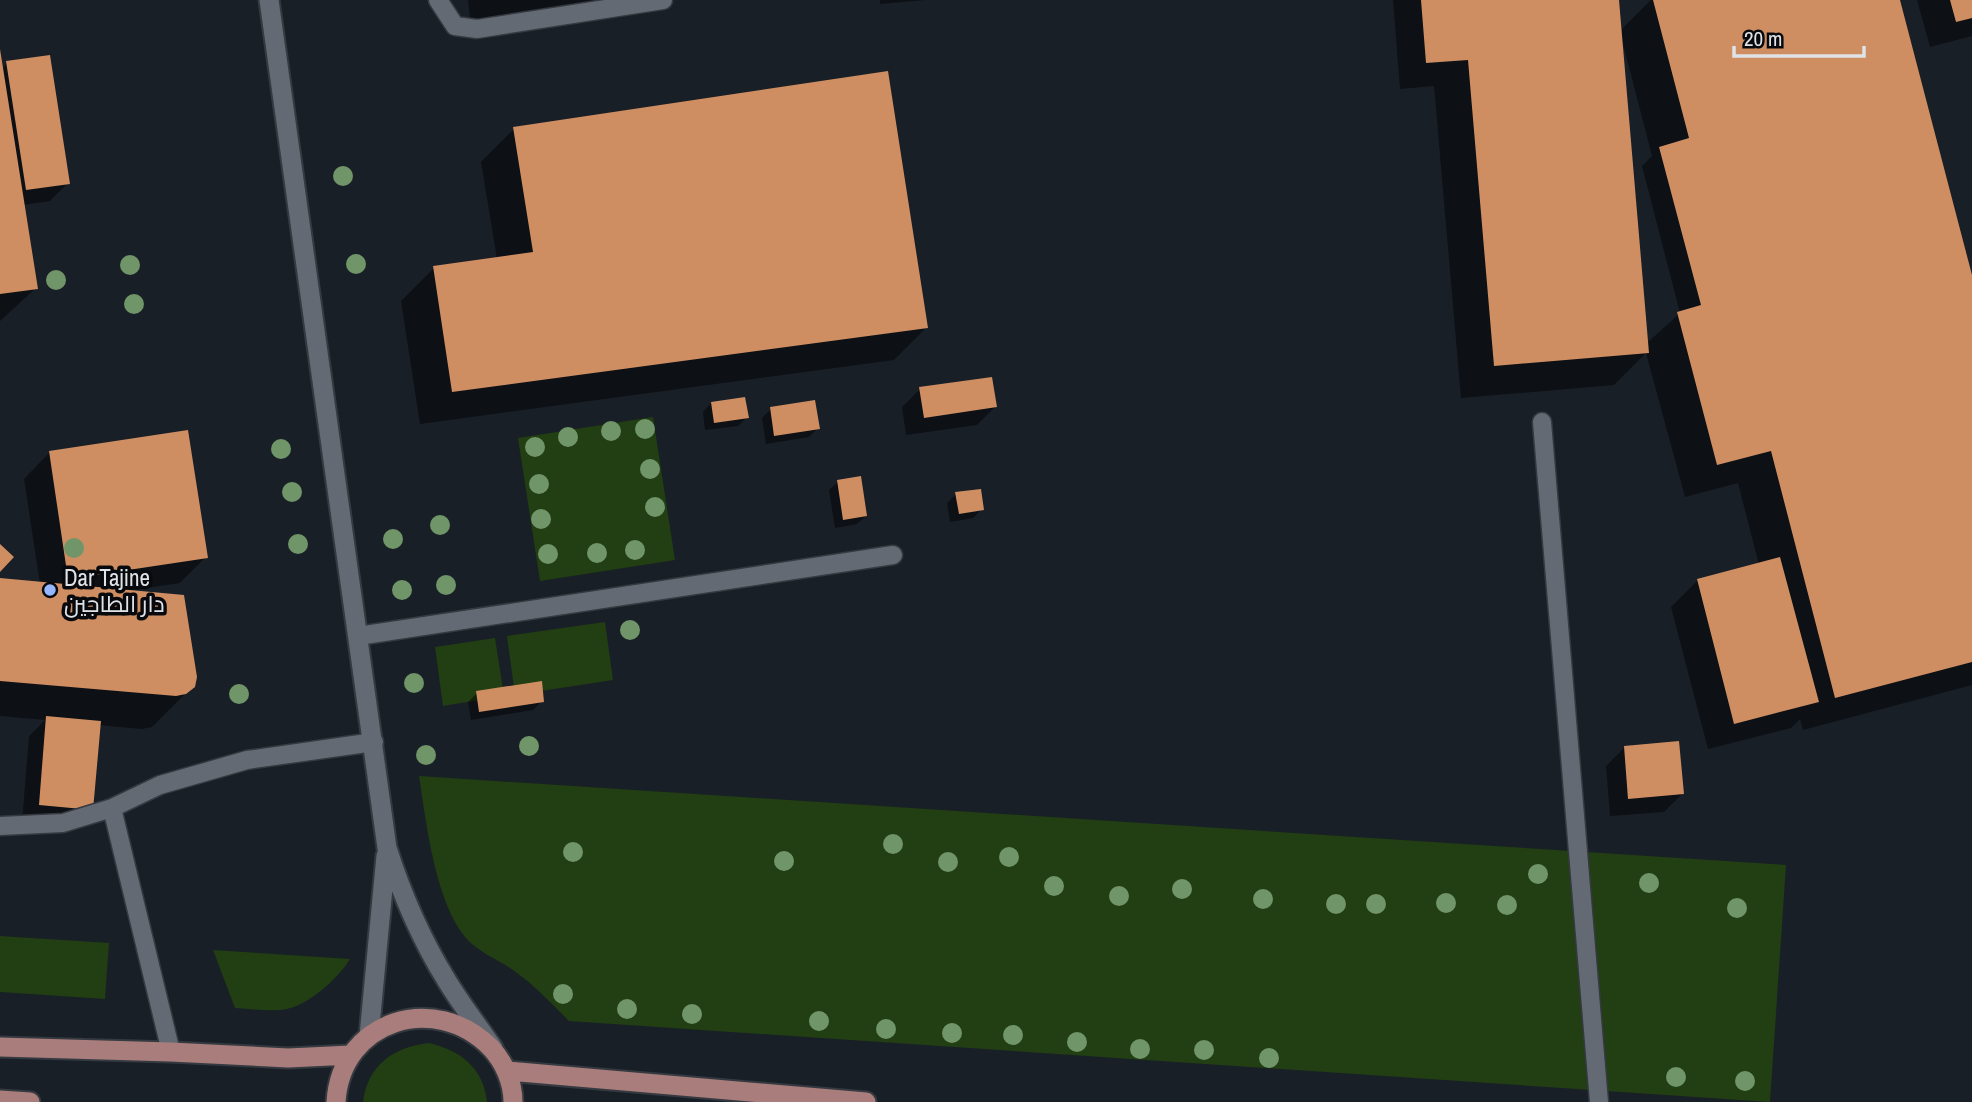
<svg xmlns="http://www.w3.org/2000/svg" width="1972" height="1102" font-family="'Archivo Narrow',Cairo,sans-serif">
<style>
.green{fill:#223e13}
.shadow{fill:#0007;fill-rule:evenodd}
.building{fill:#cf8e62}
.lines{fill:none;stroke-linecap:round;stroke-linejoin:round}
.service-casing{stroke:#353940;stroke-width:21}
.tertiary-casing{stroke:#353940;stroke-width:23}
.primary-casing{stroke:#353940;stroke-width:23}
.service{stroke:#636a73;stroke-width:18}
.tertiary{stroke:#636a73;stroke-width:19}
.primary{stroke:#a87d7b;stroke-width:19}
.tree{fill:#709568}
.poi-dot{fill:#95b7fd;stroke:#07090c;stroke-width:2.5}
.labels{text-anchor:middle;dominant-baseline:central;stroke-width:7;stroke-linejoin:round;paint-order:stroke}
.poi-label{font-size:23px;fill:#dfe3e8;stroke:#07090c;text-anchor:start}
</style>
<rect width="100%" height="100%" fill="#191f27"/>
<path class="green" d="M653,417l22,143 -135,21 -22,-143z
M605,622l8,58 -98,15 -8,-59z
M495,638l9,58 -61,10 -8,-59z
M419,776l1367,89 -16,237 -1201,-81c-17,-17 -33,-34 -52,-48 -14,-11 -31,-17 -45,-29 -36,-32 -46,-123 -53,-168z
M0,936l109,7 -4,56 -105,-7z
M213,950l137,9c-12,20 -45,50 -70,51 -15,1 -31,-1 -45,-2z
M429,1043c31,7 55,25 58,59h-124c5,-37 30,-55 66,-59z"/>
<path class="shadow" d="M468,0h176l-173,28z
M880,0h45l-45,4z
M1393,0h224l2,32 32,-32h247l74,282v403l-169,45 -3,-11 -9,9 -83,21 -37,-142 26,-26 62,-16 -21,-82 -53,14 -39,-144 -32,32 -153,13 -27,-312 -34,3zM1622,40l30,116 -10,10 38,147 -34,31z
M1917,0h55v36l-42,11z
M0,49l3,19 4,-5 61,120 -18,18 -27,4 13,83 -36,33z
M514,129l412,199 -32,32 -474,64 -19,-123 33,-33 63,-9 -16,-97z
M920,389l75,18 -18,18 -71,10 -4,-28z
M711,403l36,14 -9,9 -33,4 -2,-18z
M771,409l47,19 -9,9 -43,7 -4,-26z
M50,452l156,105 -26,26 -48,7 61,96 -41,41 -10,2 -44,-4 -7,84 -69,13 7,-86 16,-16 -45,-4v-136l40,4 -16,-105z
M838,482l28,34 -9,8 -22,4 -6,-38z
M956,494l26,15 -9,9 -23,4 -3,-19z
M477,693l65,8 -9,9 -62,10 -3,-18z
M1624,748l58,46 -18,18 -54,4 -4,-50z"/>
<path class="building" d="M1421,0h198l30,353 -155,13 -26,-306 -42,3z
M1653,0h247l72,275v387l-137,36 -64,-247 -54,14 -40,-153 24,-7 -42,-158 30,-9z
M1950,0h22v18l-16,4z
M0,49l38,240 -38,5z
M50,55l20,129 -44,6 -20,-129z
M888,71l40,257 -476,64 -19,-126 100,-14 -20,-125z
M992,377l5,30 -73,11 -5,-31z
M745,397l4,21 -35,5 -3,-21z
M815,400l5,29 -46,7 -4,-29z
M188,430l20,128 -140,21 -19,-128z
M861,476l6,40 -24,4 -6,-40z
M981,489l3,21 -25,4 -4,-22z
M0,544l14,13 -14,15z
M1780,557l39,145 -85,22 -37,-145z
M0,578l184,17 13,82 -2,10 -9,7 -10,2 -176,-15z
M542,681l2,21 -65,10 -3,-21z
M46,716l55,5 -8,89 -54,-5z
M1679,741l5,53 -56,5 -4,-53z"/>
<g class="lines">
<defs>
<path id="service" d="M438,0l17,26 22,3 186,-29
M1542,422l57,680
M358,636l535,-81
M112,808l59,244
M0,826l63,-3 49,-15 48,-23 87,-25 127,-18"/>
<path id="tertiary" d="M269,0l118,848c15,47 34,91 60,133 14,23 31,45 46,67
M369,1036l17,-180"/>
<path id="primary" d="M0,1047l171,5 117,6 63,-3
M507,1071l359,31
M0,1100l30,2
M336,1102c5,-82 99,-111 155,-54 13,14 22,34 22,54"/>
</defs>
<use href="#service" class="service-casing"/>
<use href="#tertiary" class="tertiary-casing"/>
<use href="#primary" class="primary-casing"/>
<use href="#service" class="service"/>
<use href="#tertiary" class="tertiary"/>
<use href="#primary" class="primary"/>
</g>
<g class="tree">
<circle cx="343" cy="176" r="10"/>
<circle cx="356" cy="264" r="10"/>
<circle cx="130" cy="265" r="10"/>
<circle cx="56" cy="280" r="10"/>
<circle cx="134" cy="304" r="10"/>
<circle cx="645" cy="429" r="10"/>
<circle cx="611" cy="431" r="10"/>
<circle cx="568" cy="437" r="10"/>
<circle cx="535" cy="447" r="10"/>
<circle cx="281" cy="449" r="10"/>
<circle cx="650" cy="469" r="10"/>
<circle cx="539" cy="484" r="10"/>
<circle cx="292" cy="492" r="10"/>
<circle cx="655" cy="507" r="10"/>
<circle cx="541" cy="519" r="10"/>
<circle cx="440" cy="525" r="10"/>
<circle cx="393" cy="539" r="10"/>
<circle cx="298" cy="544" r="10"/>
<circle cx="74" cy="548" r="10"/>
<circle cx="635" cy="550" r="10"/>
<circle cx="597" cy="553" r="10"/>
<circle cx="548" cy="554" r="10"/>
<circle cx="446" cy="585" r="10"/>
<circle cx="402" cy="590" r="10"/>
<circle cx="630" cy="630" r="10"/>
<circle cx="414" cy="683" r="10"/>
<circle cx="239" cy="694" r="10"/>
<circle cx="529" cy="746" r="10"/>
<circle cx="426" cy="755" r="10"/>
<circle cx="893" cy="844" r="10"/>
<circle cx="573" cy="852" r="10"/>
<circle cx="1009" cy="857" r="10"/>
<circle cx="784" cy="861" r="10"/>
<circle cx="948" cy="862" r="10"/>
<circle cx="1538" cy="874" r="10"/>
<circle cx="1649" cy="883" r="10"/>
<circle cx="1054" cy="886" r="10"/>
<circle cx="1182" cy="889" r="10"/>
<circle cx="1119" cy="896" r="10"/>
<circle cx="1263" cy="899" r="10"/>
<circle cx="1446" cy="903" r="10"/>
<circle cx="1336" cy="904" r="10"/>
<circle cx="1376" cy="904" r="10"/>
<circle cx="1507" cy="905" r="10"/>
<circle cx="1737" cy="908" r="10"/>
<circle cx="563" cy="994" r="10"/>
<circle cx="627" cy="1009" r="10"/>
<circle cx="692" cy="1014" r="10"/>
<circle cx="819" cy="1021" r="10"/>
<circle cx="886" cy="1029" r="10"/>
<circle cx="952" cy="1033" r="10"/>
<circle cx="1013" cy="1035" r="10"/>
<circle cx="1077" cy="1042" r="10"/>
<circle cx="1140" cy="1049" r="10"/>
<circle cx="1204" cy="1050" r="10"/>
<circle cx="1269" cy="1058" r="10"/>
<circle cx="1676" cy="1077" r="10"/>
<circle cx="1745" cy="1081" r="10"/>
</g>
<circle class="poi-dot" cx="50" cy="590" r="7"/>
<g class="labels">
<g class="poi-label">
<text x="64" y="577">Dar Tajine<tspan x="64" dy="26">دار الطاجين</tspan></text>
</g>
</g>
<path d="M1734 46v10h130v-10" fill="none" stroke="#dfe3e8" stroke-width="3.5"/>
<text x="1744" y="46" font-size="21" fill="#dfe3e8" stroke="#07090c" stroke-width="5" paint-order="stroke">20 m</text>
</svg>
